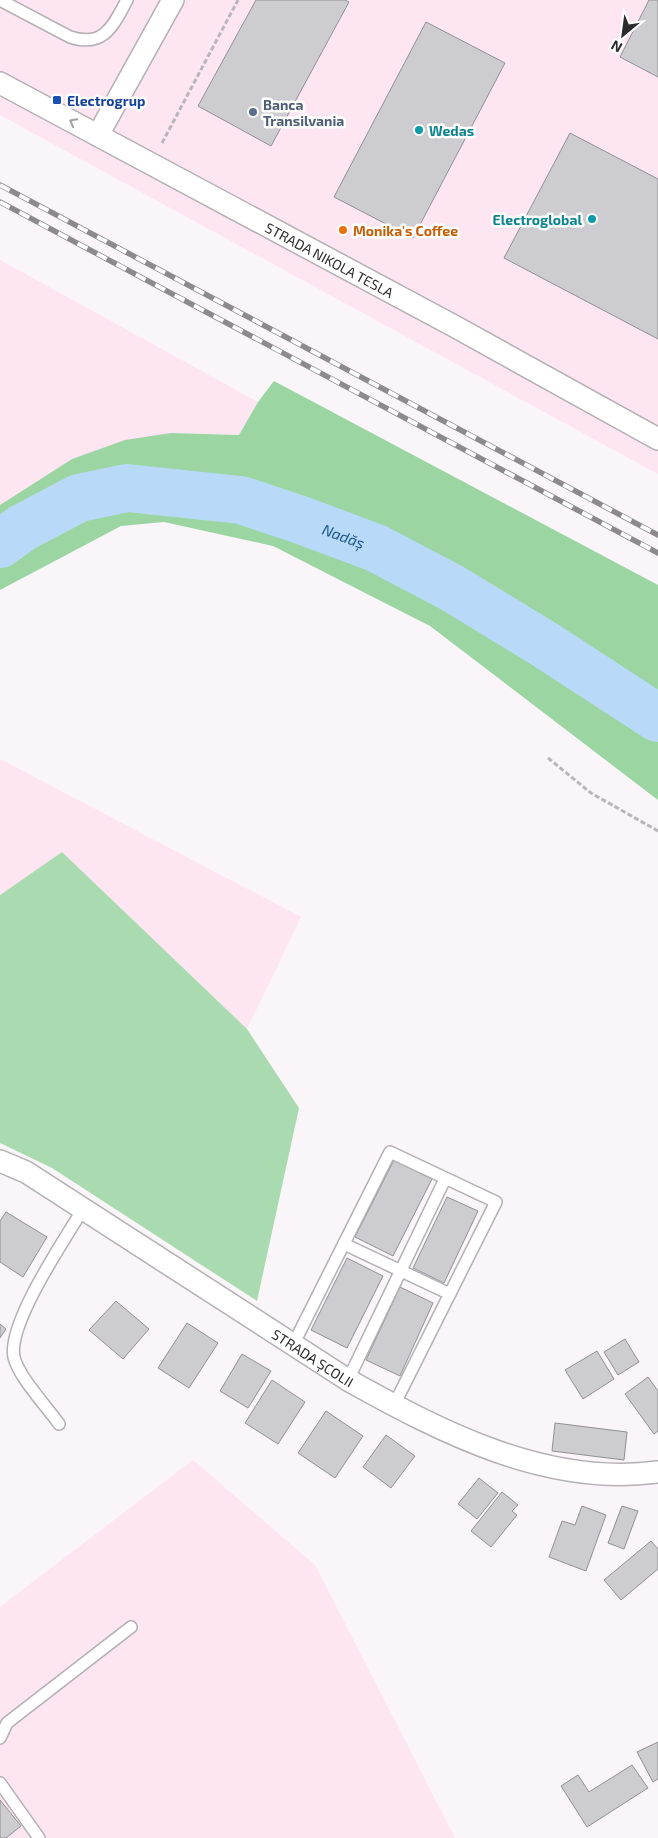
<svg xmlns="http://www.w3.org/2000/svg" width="658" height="1838" font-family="'Exo 2',sans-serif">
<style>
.industrial{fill:#fde5f1}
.green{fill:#aadbb0}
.forest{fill:#9bd5a2}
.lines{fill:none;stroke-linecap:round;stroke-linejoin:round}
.river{stroke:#b8daf8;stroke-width:48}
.building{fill:#cdccd0;stroke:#919194}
.lane-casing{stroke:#b3b0b3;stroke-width:14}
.street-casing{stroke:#b3b0b3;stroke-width:24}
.path{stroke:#b9b6b9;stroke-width:3;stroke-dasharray:5 2.5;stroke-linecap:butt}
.lane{stroke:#fff;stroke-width:11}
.street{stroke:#fff;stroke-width:21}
.rail-casing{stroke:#8c8a8c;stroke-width:5.5}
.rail{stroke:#fff;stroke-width:4;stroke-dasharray:11;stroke-linecap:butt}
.oneway{stroke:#a0a0a0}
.transit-dot{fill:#1a4fb4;stroke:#fff;stroke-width:2}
.service-dot{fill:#5c6f8a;stroke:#fff;stroke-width:2}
.culture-dot{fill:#0f9aa8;stroke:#fff;stroke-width:2}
.food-dot{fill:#e8710a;stroke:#fff;stroke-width:2}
.labels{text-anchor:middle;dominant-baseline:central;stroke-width:5;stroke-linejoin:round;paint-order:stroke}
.transit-label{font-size:14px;font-weight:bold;fill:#164399;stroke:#fff;text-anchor:start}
.service-label{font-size:14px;font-weight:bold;fill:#4e5e75;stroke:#fff;text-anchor:start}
.culture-label{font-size:14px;font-weight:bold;fill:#0d838f;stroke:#fff;text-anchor:start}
.food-label{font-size:14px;font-weight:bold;fill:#c56008;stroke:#fff;text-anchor:start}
.street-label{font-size:14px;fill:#2d2c2d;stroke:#fff}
.water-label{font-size:15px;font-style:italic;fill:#175483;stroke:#fff}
</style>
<rect width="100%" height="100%" fill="#f9f5f9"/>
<path class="industrial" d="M0,0h658v474l-658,-359z
M0,260l258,142 -19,33 -68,-2 -99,26 -72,46z
M0,759l301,158 -54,112 -185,-177 -62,43z
M193,1460l122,105 140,273h-455v-231z"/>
<path class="green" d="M62,852l185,177 52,79 -42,193 -205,-133 -52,-25v-248z"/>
<path class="forest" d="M274,381l384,204v215l-228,-174 -157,-80 -109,-24 -43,4 -121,64v-85l72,-46 53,-19 46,-7 68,2 19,-33z"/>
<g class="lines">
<path class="river" id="s1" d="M0,544l22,-16 57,-30 48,-10 114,12 60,20 75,28 76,40 92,56 114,74"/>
</g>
<path class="building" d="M256,0h89l4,2 -78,144 -73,-40z
M649,0h9v77l-38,-20z
M426,22l79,41 -92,175 -79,-41z
M570,133l88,46v160l-154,-81z
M394,1160l38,19 -39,77 -38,-19z
M447,1197l31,14 -34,72 -31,-15z
M6,1212l41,25 -24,40 -23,-15v-41z
M347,1258l36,18 -36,72 -36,-18z
M400,1287l33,16 -33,73 -34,-16z
M116,1301l33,28 -26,30 -34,-29z
M187,1323l31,20 -29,45 -31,-20z
M0,1324l6,5 -6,9z
M625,1339l14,23 -21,13 -14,-23z
M597,1351l17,28 -31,20 -18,-29z
M242,1354l29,17 -23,37 -28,-17z
M648,1377l10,14v40l-4,3 -29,-40z
M272,1380l33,22 -27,42 -33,-21z
M326,1411l37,25 -28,42 -37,-25z
M555,1423l72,9 -3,28 -72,-9z
M386,1435l29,21 -24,32 -28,-21z
M479,1478l19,15 -21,26 -19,-15z
M502,1492l16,13 -6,6 5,4 -26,32 -20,-16z
M582,1506l24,9 -20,56 -37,-14 13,-36 13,4z
M622,1506l16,5 -14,38 -16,-6z
M651,1541l7,8v20l-37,31 -17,-20z
M658,1742v37l-5,3 -16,-30z
M632,1765l16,23 -61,39 -26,-41 17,-11 11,17z
M0,1800l21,26 -15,12h-6z"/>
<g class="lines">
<defs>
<path id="lane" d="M0,0l70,37c34,11 43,-11 57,-37
M344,1244l106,50
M294,1343l96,-191 106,50 -102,203
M348,1380l97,-201
M59,1424c-12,-17 -41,-48 -45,-67 -7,-33 51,-118 69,-148
M0,1738l7,-15 124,-96
M0,1783l39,55"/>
<g id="street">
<path id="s2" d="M0,83l454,243 204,113"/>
<path d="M98,135l75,-135"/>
<path id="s3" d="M0,1161l26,11 322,208c93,52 199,107 310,92"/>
</g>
</defs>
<use href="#lane" class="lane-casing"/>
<use href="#street" class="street-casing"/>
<path class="path" d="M162,143l76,-143
M548,758l43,35 67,38"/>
<use href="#lane" class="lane"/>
<use href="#street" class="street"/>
<defs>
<path id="rail" d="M0,185l658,350
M0,202l658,351"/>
</defs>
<use href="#rail" class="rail-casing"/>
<use href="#rail" class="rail"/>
</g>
<defs><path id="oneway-chevron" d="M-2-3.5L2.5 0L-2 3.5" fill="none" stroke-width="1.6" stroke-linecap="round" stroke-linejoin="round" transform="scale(1.25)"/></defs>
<use class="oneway" href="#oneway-chevron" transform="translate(73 122) rotate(-152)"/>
<rect class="transit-dot" x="52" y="95" width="10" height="10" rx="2.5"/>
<circle class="service-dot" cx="253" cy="112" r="5"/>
<g class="culture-dot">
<circle cx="419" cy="130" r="5"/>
<circle cx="592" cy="219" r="5"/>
</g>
<circle class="food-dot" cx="343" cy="230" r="5"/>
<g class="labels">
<g class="transit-label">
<text x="67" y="100">Electrogrup</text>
</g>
<g class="service-label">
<text x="263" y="104">Banca<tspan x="263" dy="16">Transilvania</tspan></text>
</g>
<g class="culture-label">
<text x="429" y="130">Wedas</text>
<text x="582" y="219" text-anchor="end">Electroglobal</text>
</g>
<g class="food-label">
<text x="353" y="230">Monika's Coffee</text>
</g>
<g class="street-label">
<text stroke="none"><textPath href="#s2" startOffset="374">STRADA NIKOLA TESLA</textPath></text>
<text stroke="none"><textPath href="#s3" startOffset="370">STRADA ȘCOLII</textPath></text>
</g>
<g class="water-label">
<text stroke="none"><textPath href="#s1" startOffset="364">Nadăș</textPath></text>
</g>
</g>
<g transform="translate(623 35) rotate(209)" stroke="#ffffff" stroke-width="4" paint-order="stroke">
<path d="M0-4L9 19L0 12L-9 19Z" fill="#2d2c2d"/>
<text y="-8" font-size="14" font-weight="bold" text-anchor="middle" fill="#2d2c2d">N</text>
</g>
</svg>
